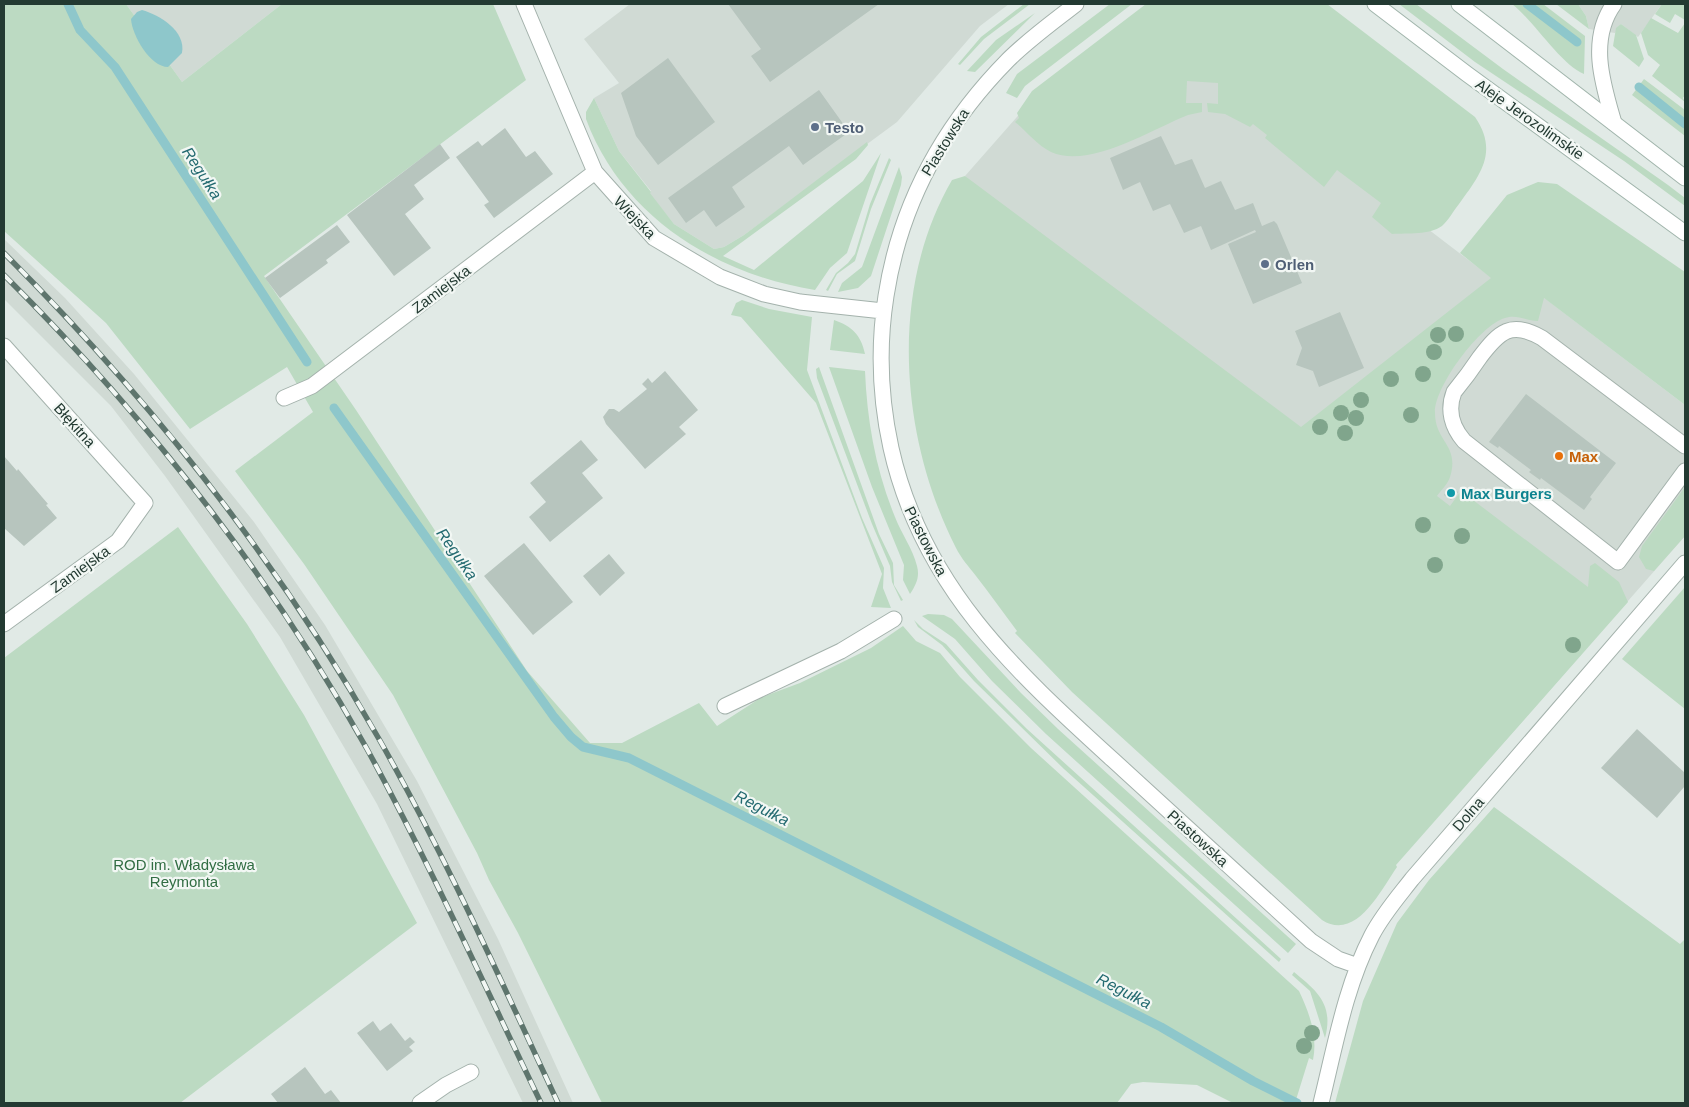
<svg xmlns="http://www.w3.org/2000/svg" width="1689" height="1107" font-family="Helvetica,sans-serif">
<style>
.built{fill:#d0dad4}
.green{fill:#bcdac2}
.water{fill:#8ec7cb}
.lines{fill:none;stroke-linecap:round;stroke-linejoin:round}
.stream{stroke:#8ec7cb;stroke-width:9}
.building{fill:#b7c5be}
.service-casing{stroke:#a4b2ac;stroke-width:17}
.minor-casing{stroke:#a4b2ac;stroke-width:17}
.secondary-casing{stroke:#a1b5ac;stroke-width:17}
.service{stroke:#fff;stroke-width:15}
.minor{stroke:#fff;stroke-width:15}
.secondary{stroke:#fff;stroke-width:15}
.rail-casing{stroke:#5e756d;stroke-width:5.5}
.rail{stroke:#f2f7f4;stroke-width:4;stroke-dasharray:11;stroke-linecap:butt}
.tree{fill:#80a58c}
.service-dot{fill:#5c6f8a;stroke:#f2f7f4;stroke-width:2}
.food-dot{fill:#e8710a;stroke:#f2f7f4;stroke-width:2}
.culture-dot{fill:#0f9aa8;stroke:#f2f7f4;stroke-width:2}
.labels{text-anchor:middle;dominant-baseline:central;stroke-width:4.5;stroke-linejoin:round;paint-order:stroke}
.street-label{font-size:15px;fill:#233a32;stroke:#f2f7f4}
.service-label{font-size:15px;font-weight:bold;fill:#4e5e75;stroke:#f2f7f4;text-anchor:start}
.food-label{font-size:15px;font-weight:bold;fill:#c56008;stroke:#f2f7f4;text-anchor:start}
.culture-label{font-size:15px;font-weight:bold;fill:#0d838f;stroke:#f2f7f4;text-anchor:start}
.park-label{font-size:15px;fill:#316d43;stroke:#f2f7f4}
.water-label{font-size:16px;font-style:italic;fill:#236a70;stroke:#f2f7f4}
</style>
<rect width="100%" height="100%" fill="#e1eae6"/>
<path class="built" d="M126,4h156l-100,78z
M630,4h379l-29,22 -83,96 -153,113 -20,12 -10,2 -40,-25 -25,-31 2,-2 -32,-40 -25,-53 25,-15 -35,-44z
M1578,4h84l-24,33 -17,-13 -6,9 -26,-4 -3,-13z
M1212,64l280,214 51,19 142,108v131l-194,221 -526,-581 73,-83z
M4,239l61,59 69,76 120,148 71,103 92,156 81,158 75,164h-50l-146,-299 -97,-167 -115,-161 -54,-70 -107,-107z"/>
<path class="green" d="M4,4h122l56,78 100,-78h211l33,76 -262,196 92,134 171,261 63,72h32l77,-40 18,23 45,-29 38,-14 71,-35 32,-22 13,15 24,12 20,24 71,71 268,243c10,21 19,45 14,69l-4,-2 -14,45h-62l-36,-18 -54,-3 -12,2 -14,19h-515l-84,-170 -29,-53 -12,-27 -84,-158 -89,-131 -69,-93 78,-59 -26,-45 -97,62 -84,-106 -102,-92z
M1024,4h6l-46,35 -24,26 -2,-1 23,-27z
M1110,4h22l-107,82 -8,12 -11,-5 11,-19z
M1146,4h181l148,113c24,35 5,58 -16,87 -5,6 -11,17 -17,22 -13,9 -34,7 -50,8l-20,-17 9,-14 -44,-33 -13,17 -59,-49 2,-3 -14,-11 -3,3 -25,-13 -17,-2 -1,-9 11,1v-21l-31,-2 -1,22h16v9l-14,3c-38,15 -98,54 -137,37 -13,-6 -25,-21 -36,-30l4,-4 -2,-5 15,-22z
M1399,4h17l87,65 165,116 17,13v8l-61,-45 -149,-99z
M1512,4h31l42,32 -1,38c-23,-9 -50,-53 -72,-70z
M1556,4h22l8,12 3,13z
M1662,4h23v16l-10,-6 -5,9 -15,-9z
M1035,13l-60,59 -8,-1 29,-31z
M1651,18l27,15 7,-10v72l-2,3 2,4 -33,-26 8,-11 -12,-10 -7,-22z
M1621,24l15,11 8,24 -5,8 -26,-21 3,-18z
M1644,79l41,31v26l-53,-41z
M594,98l25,53 32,41 -1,1 24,31 40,25 10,-2 20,-12 123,-93 1,3 -12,14 -133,97 31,14 109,-89 18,-28 -34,100 -17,15 -15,22c-100,-16 -193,-74 -229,-171v-7z
M889,158l2,2 -20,49 -16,52 -18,13 -9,17 -2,-1 10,-17 12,-10 7,-9 15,-50z
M899,167l3,10 -1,8 -30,91 -13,12 -20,4 4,-9 20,-16z
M965,176l336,251 190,-149 -31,-25 47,-58 31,-13 19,2 128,88v133l-141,-107 -6,23c-11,0 -21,-7 -33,-3 -25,7 -71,69 -70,95 0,29 25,32 15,64 -2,7 -9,13 -13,19l13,10 11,-15 127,96 2,-21 5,-3 24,19 9,20 -232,263 1,2c-16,23 -41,75 -75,53l-250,-228 -57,-59 2,-2c-14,-19 -27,-37 -41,-55 -7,-9 -15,-18 -20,-28 -56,-110 -68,-258 -4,-368z
M742,300l27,9 43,8 -5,53 55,148 22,50 -1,20 8,20 -20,-1 11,-33 -66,-171 -75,-86 -10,-2 5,-12z
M834,320c18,6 27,15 31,34l-35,-4z
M819,367l60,167 14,29 1,22 9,15 -2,1 -9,-19 -2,-16 -18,-42 -55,-146 -1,-9z
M829,367l36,4c2,50 11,100 30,146 6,16 18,32 22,49 3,11 -1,19 -7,28l-7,-14 1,-15 -32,-78z
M1685,487v49l-31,35 -8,-2 -7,-12 3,-11z
M178,527l69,97 57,91 113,208 -237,180h-176v-445z
M1685,587v122l-63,-50z
M928,614l16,1 8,4 69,74 37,36 238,215 -8,9 -242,-219 -54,-53 -37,-42 -33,-23z
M914,620l9,9 23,15 32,36 49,49 254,230 -2,3 -215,-193 -90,-88 -32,-36 -24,-18z
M1494,807l186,137 5,-5v164h-350l28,-102 34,-78 32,-43z
M1294,972c23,19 40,32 31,66l-15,-47 -18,-16z"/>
<path class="water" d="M142,10c18,5 44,21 40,43l-14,14c-18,0 -36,-32 -37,-48l6,-7z"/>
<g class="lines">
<path class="stream" d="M68,4l12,26 35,37 192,295
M1527,4l50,38
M1639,87l46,37
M334,408l220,309 17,20 12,10 46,11 532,269 92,54 44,22"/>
</g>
<path class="building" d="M728,4h151l-109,78 -19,-26 10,-7z
M668,58l47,64 -57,43 -22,-29 -15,-43z
M819,90l30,42 -46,33 -14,-19 -57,41 13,20 -29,20 -12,-17 -18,13 -18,-25z
M505,128l21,29 9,-6 18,23 -59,44 -10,-13 5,-3 -33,-45 22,-16 4,5z
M1161,136l14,29 17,-6 13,29 16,-7 14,29 18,-7 9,23 12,-5 3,3 25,59 -49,21 -25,-60 28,-12 -1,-2 -44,20 -10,-24 -17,7 -14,-29 -17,7 -13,-29 -17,8 -13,-32z
M440,144l10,14 -36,27 10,14 -19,15 26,34 -37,28 -47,-61z
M337,225l13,17 -24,18 2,3 -48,35 -15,-20z
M1340,312l24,56 -45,19 -6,-16 -17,-6 6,-17 -7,-17z
M665,371l33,39 -19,17 7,7 -41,35 -39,-45 -3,-7 6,-8h5l5,3 28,-23 -5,-5 6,-6 4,5z
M1526,394l90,69 -26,34 2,2 -8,11 -43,-32 -1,2 -11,-8 2,-2 -32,-24 -1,2 -9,-6z
M581,440l17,20 -16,13 21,25 -53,44 -21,-25 17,-15 -16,-19z
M4,456l13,15 1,-2 30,35 -2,1 11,13 -33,28 -20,-18z
M1450,487l8,5 -7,8 -7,-5z
M524,543l49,59 -40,33 -49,-59z
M609,554l16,19 -25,23 -17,-20z
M1637,729l48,44v13l-28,32 -56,-50z
M373,1021l7,10 11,-8 14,18 5,-4 5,5 -6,5 4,4 -26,20 -30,-38z
M305,1067l20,27 6,-4 10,13h-63l-7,-9z"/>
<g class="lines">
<defs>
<path id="service" d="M1614,4c-26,36 -11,81 0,119
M1685,446l-143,-108c-31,-18 -43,-6 -62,19 -8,12 -17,24 -26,35 -7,18 -2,35 10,49l154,121 67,-91
M725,706l116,-55 53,-32"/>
<path id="minor" d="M524,4l71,168 59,66 66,39 44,17 36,8 83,9
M1076,4c-23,18 -48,36 -68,56 -65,66 -108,145 -122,236 -8,51 -6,102 5,152 32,143 130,228 233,322 63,57 125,114 187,171l27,18 20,7
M4,346l141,157 -27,38 -114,83
M284,398l28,-12 283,-214
M420,1103l26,-18 25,-13
M1321,1103c14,-56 24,-116 51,-168 11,-21 26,-38 40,-56l273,-316"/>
<path id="secondary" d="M1375,4l92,70 218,159
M1459,4l226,174"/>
</defs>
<use href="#service" class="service-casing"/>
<use href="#minor" class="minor-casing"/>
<use href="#secondary" class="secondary-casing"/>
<use href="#service" class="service"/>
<use href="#minor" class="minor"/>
<use href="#secondary" class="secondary"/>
<defs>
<path id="rail" d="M4,253c146,146 273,306 375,486 67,118 122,242 179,364
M4,275c141,140 266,300 363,474 63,115 117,236 174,354"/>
</defs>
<use href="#rail" class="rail-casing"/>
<use href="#rail" class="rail"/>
</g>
<g class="tree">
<circle cx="1456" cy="334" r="8"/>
<circle cx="1438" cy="335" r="8"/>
<circle cx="1434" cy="352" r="8"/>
<circle cx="1423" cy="374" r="8"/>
<circle cx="1391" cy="379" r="8"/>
<circle cx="1361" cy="400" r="8"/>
<circle cx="1341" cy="413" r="8"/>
<circle cx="1411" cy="415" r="8"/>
<circle cx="1356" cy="418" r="8"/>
<circle cx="1320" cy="427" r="8"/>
<circle cx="1345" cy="433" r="8"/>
<circle cx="1423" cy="525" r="8"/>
<circle cx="1462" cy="536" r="8"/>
<circle cx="1435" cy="565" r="8"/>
<circle cx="1573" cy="645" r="8"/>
<circle cx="1312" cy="1033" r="8"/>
<circle cx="1304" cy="1046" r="8"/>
</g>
<g class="service-dot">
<circle cx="815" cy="127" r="5"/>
<circle cx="1265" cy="264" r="5"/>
</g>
<circle class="food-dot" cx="1559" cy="456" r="5"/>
<circle class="culture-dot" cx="1451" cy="493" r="5"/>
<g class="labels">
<g class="street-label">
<text transform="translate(1530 119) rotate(35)">Aleje Jerozolimskie</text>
<text transform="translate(945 142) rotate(-58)">Piastowska</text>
<text transform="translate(635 217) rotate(46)">Wiejska</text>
<text transform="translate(441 289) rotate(-37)">Zamiejska</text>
<text transform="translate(75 425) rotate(48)">Błękitna</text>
<text transform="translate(926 541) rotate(63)">Piastowska</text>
<text transform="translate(80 569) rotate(-36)">Zamiejska</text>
<text transform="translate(1468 814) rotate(-49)">Dolna</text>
<text transform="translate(1198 838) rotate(42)">Piastowska</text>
</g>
<g class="service-label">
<text x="825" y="127">Testo</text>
<text x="1275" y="264">Orlen</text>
</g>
<g class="food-label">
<text x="1569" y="456">Max</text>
</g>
<g class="culture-label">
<text x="1461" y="493">Max Burgers</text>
</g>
<g class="park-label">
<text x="184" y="864">ROD im. Władysława<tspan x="184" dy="17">Reymonta</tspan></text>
</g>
<g class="water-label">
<text transform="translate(202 173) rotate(57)">Regułka</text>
<text transform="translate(457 554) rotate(55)">Regułka</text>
<text transform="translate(762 808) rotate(27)">Regułka</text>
<text transform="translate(1124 991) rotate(27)">Regułka</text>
</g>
</g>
<rect width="1689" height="1107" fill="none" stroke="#233a32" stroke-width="10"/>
</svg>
